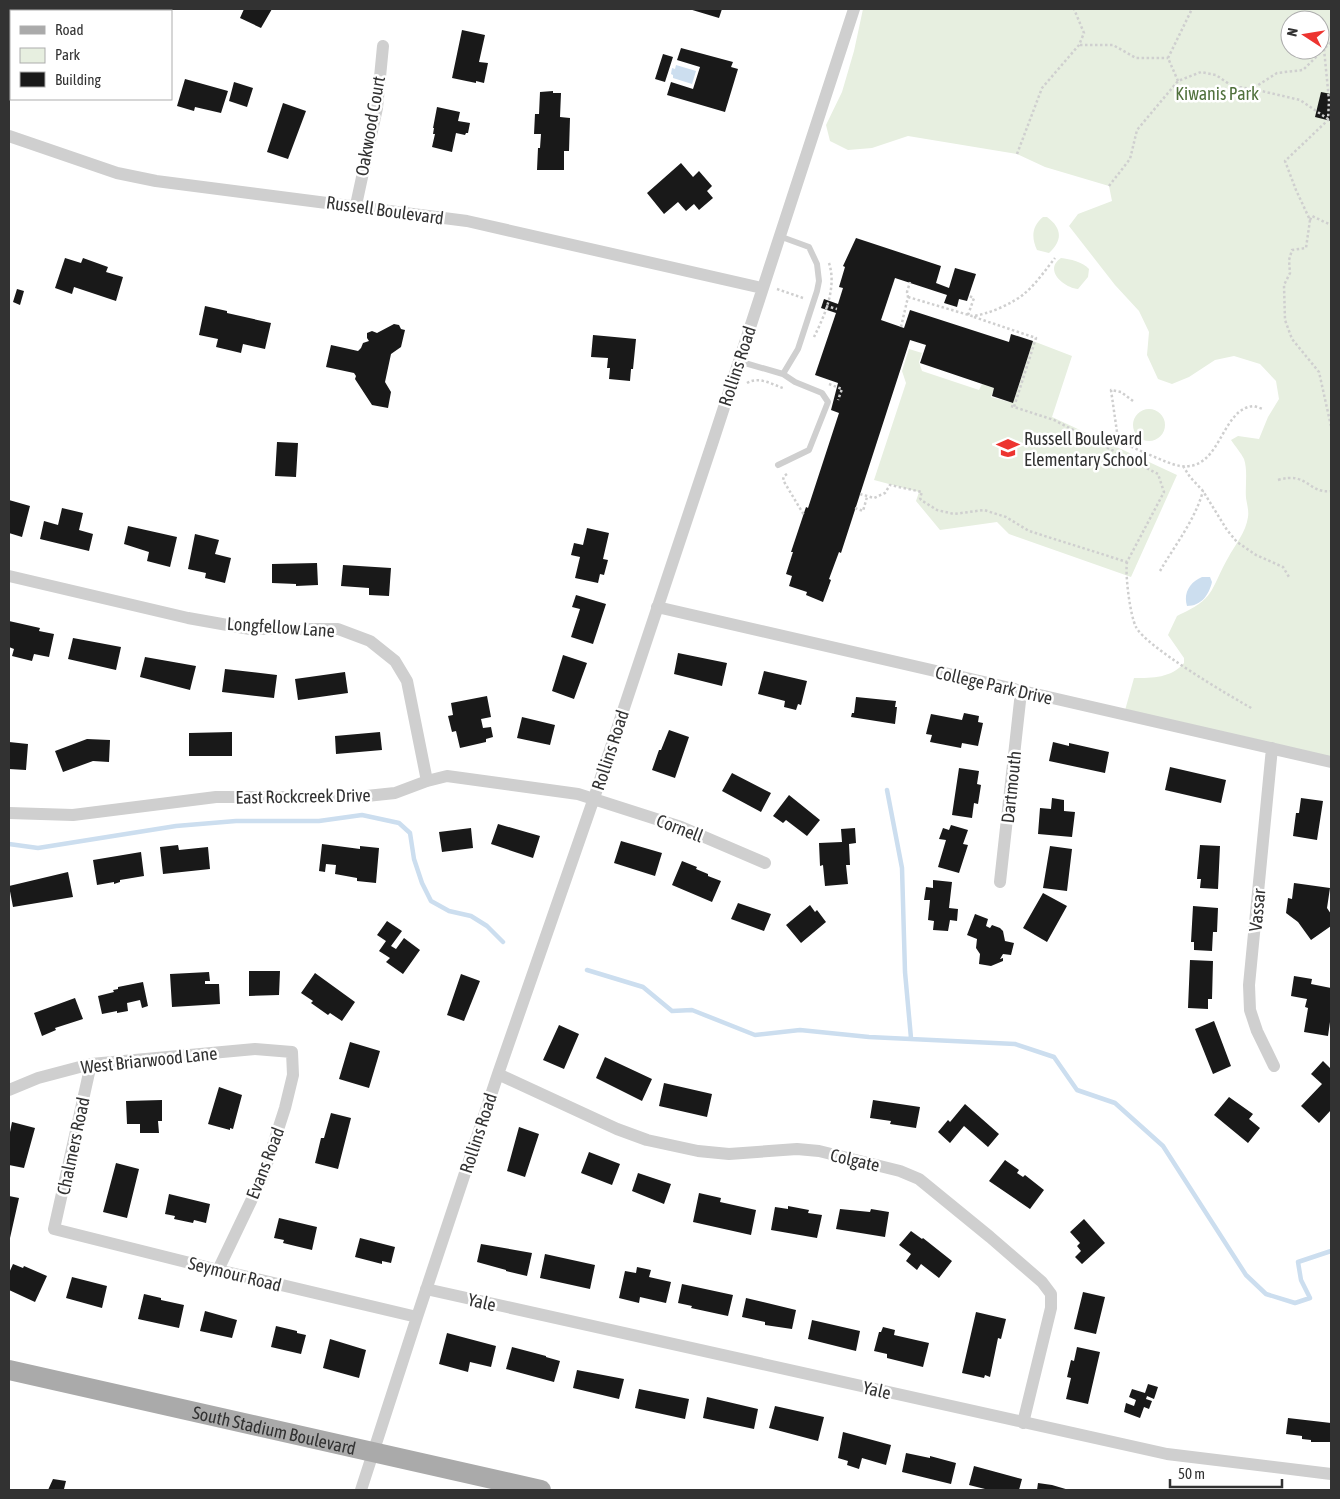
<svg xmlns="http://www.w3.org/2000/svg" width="1340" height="1499" font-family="'Asap Condensed',sans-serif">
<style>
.green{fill:#e7efe0;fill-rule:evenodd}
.water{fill:#ccdeef}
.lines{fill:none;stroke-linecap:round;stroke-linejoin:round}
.stream{stroke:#ccdeef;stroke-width:4.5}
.building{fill:#191919}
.path{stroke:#cfcfcf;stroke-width:2.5;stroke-dasharray:2.5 2.5;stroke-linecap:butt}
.lane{stroke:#cfcfcf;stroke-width:6}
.street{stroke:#cfcfcf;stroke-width:12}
.primary{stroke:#aaa;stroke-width:20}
.labels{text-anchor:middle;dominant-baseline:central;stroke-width:5;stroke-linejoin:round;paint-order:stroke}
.park-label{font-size:18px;fill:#50713c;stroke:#fff}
.street-label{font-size:18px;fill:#323232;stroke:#fff}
.poi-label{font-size:18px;fill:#323232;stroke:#fff;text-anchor:start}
</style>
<rect width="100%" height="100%" fill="#fff"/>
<path class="green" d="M863,9h468v753l-207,-48 10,-36c19,0 37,0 50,-15v-5l-16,-23 9,-19c39,-18 32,-24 51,-58 7,-13 18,-26 20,-41 1,-6 -1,-13 -2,-19 -1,-12 2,-27 -2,-39 -3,-6 -9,-13 -13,-19l7,-4 21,3 9,-22 11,-18 -3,-18 -16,-17 -26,-8 -19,4 -26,17 -17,7 -14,-5 -11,-24 2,-23 -10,-21 -24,-26 -46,-59 9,-12 34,-13 -3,-15 -64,-19 -28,-13 -109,-18 -36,12 -24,2 -18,-9 -4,-16 16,-33 12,-41zM1290,20h30v30h-30z
M1043,217h4c15,11 16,23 2,36l-12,-3c-6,-13 -5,-24 6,-33z
M1061,258c9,1 22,4 28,11l-1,8 -10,12c-14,-1 -35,-19 -17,-31z
M1033,341l39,15 -20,61 125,58 -46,102 -122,-43 -12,-12 -57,8 -24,-29 3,-9 -45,-12 32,-97 -4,-12 7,-22 13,4 -3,9 3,9 57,19 3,-6 12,4 -3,9 22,6z
M1133 425a16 16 0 1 1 32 0a16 16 0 1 1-32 0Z"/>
<path class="water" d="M676,65l20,6 -4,13 -19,-6v-3l-2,-1 1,-6 3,1z
M1202,577h8l2,5c-3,13 -11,24 -25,24 -4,-13 3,-24 15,-29z"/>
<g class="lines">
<path class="stream" d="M887,790l15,78 3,104 6,66
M9,844l29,4 138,-22 60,-5h83l43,-6 37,8 11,10 4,26 8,24 9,18 18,10 22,5 16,10 16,16
M587,970l56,17 29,24 20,-1 63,25 45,-5 69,7 146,7 39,13 23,33 38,13 48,43 83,129 20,19 29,9 15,-5 -9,-18 -3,-18 33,-11"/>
</g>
<path class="building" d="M244,9h28l-11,19 -21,-10z
M689,9h33l-3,9z
M462,30l23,5 -6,27 9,1 -4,20 -8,-2v2l-24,-5z
M681,48l52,14 -2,5 7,2 -13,43 -58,-17 4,-13 22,7 7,-22 -23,-7z
M663,54l10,3 -8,25 -10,-3z
M185,79l43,12 -7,22 -26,-6 -1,4 -17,-5z
M234,82l19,6 -6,19 -18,-6z
M553,91v2h8l-1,24 10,1 -1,33h-5v19h-27l1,-22h2l1,-14h-7l1,-20h4l1,-22z
M1321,92l10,2v27l-16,-4z
M283,103l23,8 -18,48 -21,-7z
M437,107l23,5 -2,9 12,2 -2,10h-2l-1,2 -9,-2 -4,19 -20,-5 3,-13h-2l1,-6h-1z
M681,163l12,14 6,-6 13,15 -5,5 6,7 -14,12 -5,-6 -8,7 -8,-9 -14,12 -17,-21z
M856,238l85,28 -5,17 13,5 6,-20 21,6 -9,27 -8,-2 -2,8 -13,-4 3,-8 -52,-17 -14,42 23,8 6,-18 99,32 2,-8 22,7 -20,62 -21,-7 2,-8 -74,-25 6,-18 -16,-5 -69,213 -2,-1 -10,27 2,1 -8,22 -17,-7 1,-3 -18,-6 3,-10 -6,-2 7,-22h-2l15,-45 2,1 31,-95 -8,-3 7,-27 -23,-8 21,-62 -15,-5 3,-9 14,5 5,-16 -4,-1 6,-20 -2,-1z
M65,258l16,5 2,-5 25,9 -2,5 17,5 -7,24 -42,-14 -2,7 -17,-6z
M17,289l7,2 -4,14 -7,-3z
M205,306l22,5v2l44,10 -6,26 -22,-5 -2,9 -25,-6 2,-8 -19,-4z
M394,324l5,1 2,4 4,1 -4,17 -10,7 -6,28 6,10 -3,16 -16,-3 -17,-26 1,-3 -2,-3 -28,-6 5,-22 27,6 3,-3 2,-5 6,-2 -2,-3v-5l5,-2 5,2z
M593,335l43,4 -3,30h-2l-1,12 -21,-2 1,-11h-3l1,-10 -17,-1z
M277,442l21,1 -2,34 -21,-1z
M9,500l21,6 -8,31 -13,-4z
M62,508l21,5 -4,17 14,4 -4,17 -49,-12 4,-18 14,4z
M128,526l49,11 -7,30 -23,-6 2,-9 -25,-8z
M587,528l22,5 -6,26 5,1 -4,15 -4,-1 -2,9 -23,-5 5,-21 -9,-2 3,-12 9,2z
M195,534l24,6 -4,14 16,4 -6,25 -20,-5 1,-5 -18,-4z
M317,563l1,22 -22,1v-2l-24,-1v-19z
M343,565l48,3 -2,28 -20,-1v-7l-28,-2z
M576,595l30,9 -13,40 -22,-7 9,-28 -8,-2z
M9,621l31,7 -1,3 15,3 -5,23 -15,-3 -2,7 -20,-5 2,-7 -5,-2z
M73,638l48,9 -5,23 -48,-11z
M678,653l49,10 -5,23 -48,-12z
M563,655l24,8 -13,36 -22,-8z
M145,657l51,9 -6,24 -50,-13z
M225,669l52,6 -3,23 -52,-6z
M764,671l43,10 -6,24 -3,-1 -2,6 -12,-3 1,-6 -27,-7z
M345,672l3,21 -50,7 -3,-21z
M487,696l4,21 -10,2 2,9 8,-1 2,10 -7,2v3l-26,6 -4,-17 -4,1 -4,-16 5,-1 -2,-12z
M856,697l40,4 -1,6h2l-2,17 -44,-7 1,-4h2z
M964,713l15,3 -1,6 5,1 -5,23 -16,-3 -1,5 -31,-6 2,-7 -6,-1 5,-20 31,6z
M522,717l33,8 -5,20 -33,-7z
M669,730l20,7 -14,41 -23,-8 7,-20h2z
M232,732v24h-43v-23z
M380,732l2,18 -46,4 -1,-18z
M87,739l23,1 -1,22 -16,-1 -30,11 -8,-21z
M9,742l19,2 -2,26 -17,-1z
M1053,742l16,4v-3l40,9 -4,21 -56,-12z
M1170,767l56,13 -5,23 -56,-13z
M959,768l20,3 -2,13 4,1 -3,19 -4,-1 -2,15 -20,-3z
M732,773l39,20 -10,19 -39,-21z
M789,795l31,25 -13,16 -21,-16 -3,3 -10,-7z
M1052,798l12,2v11l11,1 -3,25 -34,-3 2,-26 11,1z
M1301,798l22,3 -6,39 -24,-4 3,-23h3z
M498,824l42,12 -7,22 -42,-14z
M951,825l17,5 -5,14 5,1 -9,28 -21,-6 8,-27 -7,-1 4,-11 6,2z
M471,828l2,20 -31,4 -3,-20z
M855,828l1,15 -7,1 1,21h-4l2,19 -23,2 -2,-21 -3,1 -1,-23 23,-1 -1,-13z
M621,841l41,12 -7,23 -41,-13z
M322,844l38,5v-3l19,2 -3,35 -19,-2v-3l-22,-4 1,-9 -10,-1 -1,8 -6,-1z
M178,845l1,5 29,-3 2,22 -47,5 -3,-27z
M1200,845l20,1 -2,43 -18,-1 1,-9h-4z
M1050,846l22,3 -5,42 -24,-3z
M141,852l3,24 -24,4v2l-6,2v-2l-17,3 -4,-25z
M682,861l15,6 -1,2 12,5v2l13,5 -9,21 -40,-17z
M68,872l5,25 -60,10 -4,-21z
M933,880l19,2 -3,26 9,1 -1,12 -7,-1 -2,11 -15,-1 1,-9 -6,-1 2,-20h-6l2,-13 7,1z
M1294,883l36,5 -3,20 4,6v12l-20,14 -13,-18 -12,-9 2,-15 4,1z
M1043,893l24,13 -20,36 -24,-14z
M738,903l33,11 -7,17 -33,-12z
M810,905l5,7 2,-2 9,12 -25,21 -15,-18z
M1193,906l25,2 -1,24h-4l-1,19 -18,-1v-8h-3z
M975,914l13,5 -2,7 4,2 2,-3 8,3 3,3 2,10 9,2 -3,12 -8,-1 -3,5 3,-1v3l-12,5 -12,-2 1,-10 -4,-6 1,-9 -10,-4z
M387,921l15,10 -11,15 5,3 8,-11 16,12 -17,24 -17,-12 4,-4 -11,-7 7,-10 -9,-6z
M1190,960l23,1 -1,38h-4v10l-20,-1z
M249,971h31l-1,24 -30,1z
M209,972l1,9h-5v3h14l1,20 -48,3 -2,-33z
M315,973l40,29 -13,19 -12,-8 -2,2 -17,-12 2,-2 -12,-8z
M461,974l19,7 -16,40 -17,-6z
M1294,976l18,3 -1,5 20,4v27l-3,21 -24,-4 4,-24 -3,-1 2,-8 -16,-3z
M143,982l5,24 -6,2 -2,-8 -13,3 1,8 -11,2v-2l-15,3 -4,-18 16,-4 -1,-2 5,-1v-2z
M75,998l8,21 -28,9 1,2 -14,6 -8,-23z
M1214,1021l17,45 -18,8 -18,-45z
M559,1025l20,9 -15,35 -21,-9z
M350,1042l30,9 -11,37 -30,-9z
M605,1057l47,22 -10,22 -46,-23z
M1323,1061l8,8v41l-12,13 -18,-17 21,-22 -11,-10z
M664,1083l48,11 -5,23 -48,-11z
M219,1087l23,8 -9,34 -3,-1v2l-22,-6z
M1229,1097l24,17 -4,5 11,9 -12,15 -34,-28z
M162,1100v21h-4l1,12h-19v-9h-13l-1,-23z
M873,1100l47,7 -4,21 -26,-4 1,-3 -21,-3z
M965,1104l34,30 -11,13 -24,-21 -14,17 -12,-11 10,-12 2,2z
M331,1113l20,5 -13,51 -23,-6 6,-25h3z
M12,1122l23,6 -11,40 -15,-3v-28z
M519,1127l20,7 -14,43 -18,-6z
M589,1152l31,12 -8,21 -31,-12z
M1005,1160l14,10 -2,3 6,4 2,-2 19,15 -14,19 -41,-28z
M116,1163l23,6 -12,49 -24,-6z
M638,1173l33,11 -7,20 -32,-13z
M699,1193l22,5 -1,4 36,8 -5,25 -58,-13z
M169,1194l41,10 -4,19 -12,-3 -1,3 -19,-4 1,-3 -10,-2z
M9,1196l10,2 -9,40h-1z
M788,1206l21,4 -1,3 14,2 -5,23 -46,-8 4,-23 13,2z
M840,1209l30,3 1,-3 18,3 -4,25 -49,-8z
M279,1218l38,9 -5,23 -29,-7 1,-3 -10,-2z
M1084,1219l21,24 -23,21 -7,-7 6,-6 -4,-5 3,-3 -10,-11z
M911,1231l11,8 1,-1 29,23 -13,17 -18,-14 -4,6 -11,-9 5,-7 -12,-9z
M360,1238l35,9 -4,16 -9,-2v3l-27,-7z
M481,1244l51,9 -5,23 -21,-5v-1l-29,-8z
M545,1254l50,11 -5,24 -50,-11z
M13,1264l10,4 1,-2 23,10 -12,26 -26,-12v-17z
M637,1267l14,3 -2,7 22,5 -5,21 -26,-6 -1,6 -20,-5 6,-27 11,2z
M72,1277l35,9 -5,22 -36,-10z
M682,1284l51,11 -5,21 -37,-8 1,-2 -14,-3z
M1083,1292l22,5 -9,37 -22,-5z
M144,1294l17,4v2l23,5 -5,23 -41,-9z
M746,1298l50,12 -4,19 -27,-4v-3l-23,-5z
M205,1311l32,9 -5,18 -32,-7z
M976,1312l30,7 -5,20 -3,-1 -8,39 -5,-2 -1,3 -22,-5z
M812,1320l48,11 -4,20 -48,-12z
M276,1326l21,5v2l9,2 -5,19 -30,-7z
M883,1327l12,3 -1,5 35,8 -6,24 -36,-9v-4l-13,-3 5,-19h2z
M447,1333l49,13 -5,21 -21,-5 -2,10 -29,-8z
M330,1339l36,11 -7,28 -36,-10z
M512,1347l34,9v1l14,4 -6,21 -48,-13z
M1077,1347l23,5 -12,52 -22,-5 5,-21 -4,-1 4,-17 3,1z
M577,1370l47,9 -5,20 -46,-11z
M1148,1384l10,3 -4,12 -7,-3 -1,3 6,2 -3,8 -5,-2 -4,11 -16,-6 2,-9 8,3 2,-6 -7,-3 3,-8 13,4z
M639,1389l50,10 -4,20 -50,-11z
M707,1397l51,12 -4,20 -51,-11z
M775,1406l49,11 -6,24 -49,-13z
M1288,1418l43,5 -1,19h-19v-2l-9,-1v-3l-16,-2z
M843,1432l48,13 -5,20 -24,-7 -3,11 -12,-4 1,-4 -10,-3z
M906,1453l24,5v-2l26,7 -5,21 -49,-12z
M974,1466l48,13 -3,11h-30l-20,-5z
M53,1479l13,2 -2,8 4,1h-20z
M1038,1483l14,2 17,5h-32z"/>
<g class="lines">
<path class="path" d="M1080,45h33l23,13h32
M1324,49l5,51 -1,20 -43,41 11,29 14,30 -4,28 -14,2 -3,10 1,13 -6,12 1,35 7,19 27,33 12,54
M1178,81l-10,-23 24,-49
M1253,89l47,11 31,21
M1017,154l25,-66 37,-43 5,-12 -10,-24
M1109,186l21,-27 7,-29 41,-49 23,-9 15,3 16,11 20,3 25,-16 26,-3 28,-28
M1310,220l2,-4 19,9
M777,289l26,9
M908,297l64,19c15,-1 42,-13 53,-23 11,-9 21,-24 30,-35
M826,306l11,3
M968,315l6,-17 -5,-2
M974,317l62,21 -22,69
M901,327l7,-30 -1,-5 3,-10
M814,337c11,-22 23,-50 15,-74
M747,383c12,-7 24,1 36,5
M829,384l13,5 -4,11
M1133,401l-12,-9 -10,-2 7,49 4,4c16,6 43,20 58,23 42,6 40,-58 74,-60l9,3
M1183,466l7,11 13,14 24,39 10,12 19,13 27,12 6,10
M787,474l-3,2 -1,4 21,35
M1278,480c30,-9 30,14 53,11
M860,494l14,4 11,-5 5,-8 32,7 -2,6 1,2 16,10 17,4 30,-4 22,7 23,14 98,31 37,-70 -6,-18 -104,-54 -43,-14
M855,508l8,3 4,-14
M1127,562c-2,13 3,53 9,65 10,20 94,69 117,82
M1160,571c15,-26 35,-51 43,-80"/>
<path class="lane" d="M779,236l30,11 8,17 2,17 -2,10 -19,58 -15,25
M738,361l45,13 12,8 27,11 6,9 -19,48 -31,15"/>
<path class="street" d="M9,136l108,37 39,8 311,40 295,67
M356,205l21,-97 6,-62
M9,576l179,42 62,11h88l32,12 25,20 12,20 20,100
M657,607l674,155
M1272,748l-23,237 1,25 7,21 17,35
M9,813l64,2 143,-18h141l38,-4 32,-12 20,-5 131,18 103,33 84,36
M1000,882l21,-190
M91,1064l-37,165 164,41 199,47
M498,1074l119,55 30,11 51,11 31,3 68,-5 22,2 81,20 19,8 71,58 52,45 9,12v14l-28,115
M9,1090l29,-12 53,-14 164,-15 37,3 1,23 -8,33 -22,68 -45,94
M426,1289l741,165 164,20
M361,1490l56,-173 81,-243 96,-276 119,-357 141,-432"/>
<path class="primary" id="s1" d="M9,1370l532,120"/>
</g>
<defs>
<symbol id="school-bare" viewBox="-9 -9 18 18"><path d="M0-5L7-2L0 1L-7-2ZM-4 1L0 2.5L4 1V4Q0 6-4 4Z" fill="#ed3430" stroke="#fff" stroke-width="2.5" paint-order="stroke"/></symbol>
</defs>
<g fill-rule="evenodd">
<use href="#school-bare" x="992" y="432" width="32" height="32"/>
</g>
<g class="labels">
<g class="park-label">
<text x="1217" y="93">Kiwanis Park</text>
</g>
<g class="street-label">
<text transform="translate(370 126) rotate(-80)">Oakwood Court</text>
<text transform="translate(385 210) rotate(8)">Russell Boulevard</text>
<text transform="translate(737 366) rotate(-72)">Rollins Road</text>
<text transform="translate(281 627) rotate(4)">Longfellow Lane</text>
<text transform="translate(994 685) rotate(13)">College Park Drive</text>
<text transform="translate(610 750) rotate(-72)">Rollins Road</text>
<text transform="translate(1011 787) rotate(-84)">Dartmouth</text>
<text transform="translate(303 796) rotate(-1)">East Rockcreek Drive</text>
<text transform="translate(680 828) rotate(21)">Cornell</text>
<text transform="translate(1257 910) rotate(-85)">Vassar</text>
<text transform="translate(149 1060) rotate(-6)">West Briarwood Lane</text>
<text transform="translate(478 1133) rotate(-72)">Rollins Road</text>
<text transform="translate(73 1146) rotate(-78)">Chalmers Road</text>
<text transform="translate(855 1160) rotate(13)">Colgate</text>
<text transform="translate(265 1163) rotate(-69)">Evans Road</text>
<text transform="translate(235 1274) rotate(14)">Seymour Road</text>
<text transform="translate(482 1302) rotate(13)">Yale</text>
<text transform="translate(877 1390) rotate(13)">Yale</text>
<text stroke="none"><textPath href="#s1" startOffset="272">South Stadium Boulevard</textPath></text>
</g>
<g class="poi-label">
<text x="1024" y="438">Russell Boulevard<tspan x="1024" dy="21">Elementary School</tspan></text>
</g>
</g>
<rect width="1340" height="1499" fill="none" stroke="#323232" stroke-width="20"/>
<rect x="10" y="10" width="162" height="90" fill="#ffffff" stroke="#adadad"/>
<rect x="20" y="26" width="25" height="8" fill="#aaaaaa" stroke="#adadad"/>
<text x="55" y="35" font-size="15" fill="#323232">Road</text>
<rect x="20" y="48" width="25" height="15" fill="#e7efe0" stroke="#adadad"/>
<text x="55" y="60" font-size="15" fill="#323232">Park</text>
<rect x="20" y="72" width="25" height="15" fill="#191919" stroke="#adadad"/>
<text x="55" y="85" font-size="15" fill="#323232">Building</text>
<g transform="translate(1305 35) rotate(282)"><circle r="24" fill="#ffffff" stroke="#adadad"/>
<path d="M0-4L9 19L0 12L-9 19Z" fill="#ed3430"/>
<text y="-8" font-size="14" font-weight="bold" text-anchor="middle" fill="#323232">N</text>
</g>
<path d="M1170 1479v8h112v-8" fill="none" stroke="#323232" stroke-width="2.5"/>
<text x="1178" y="1479" font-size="15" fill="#323232" stroke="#ffffff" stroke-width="4" paint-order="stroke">50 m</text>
</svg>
